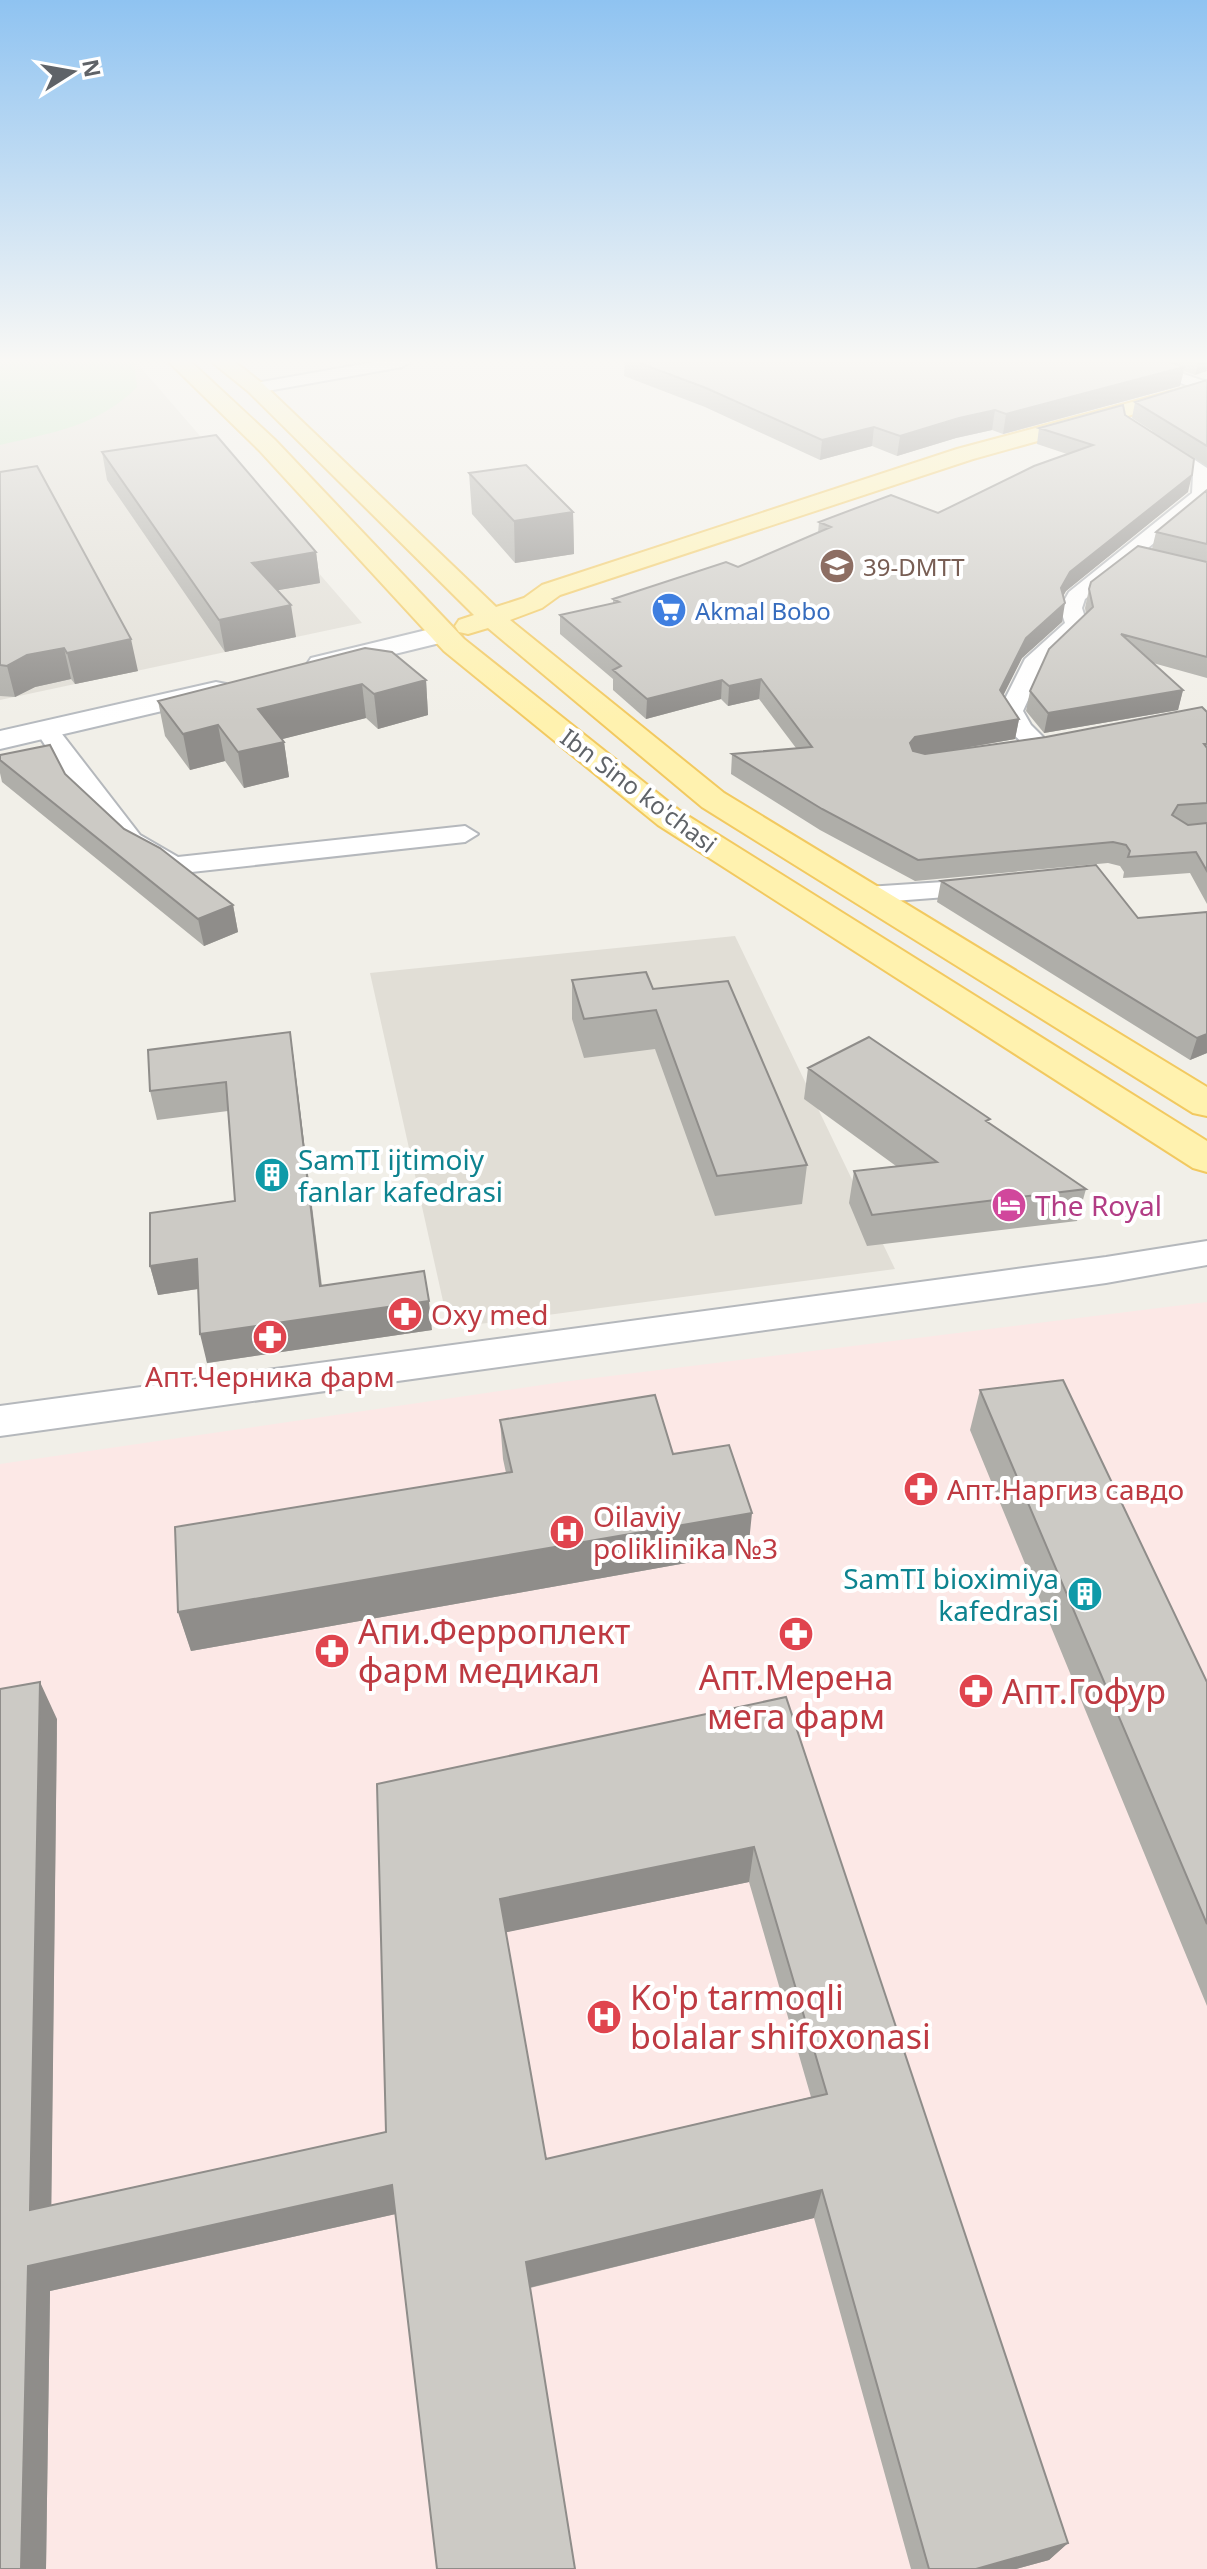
<svg xmlns="http://www.w3.org/2000/svg" width="1207" height="2569" font-family="'Noto Sans',sans-serif">
<style>
.education{fill:#e1ded6}
.medical{fill:#fce8e6}
.green{fill:#c5e8c5}
.lines{fill:none;stroke-linecap:round;stroke-linejoin:round}
.street-casing{stroke:#b5b8bc;stroke-width:4}
.secondary-casing{stroke:#b6babf;stroke-width:4}
.primary-casing{stroke:#f2c960;stroke-width:4}
.street{fill:#fff;fill-rule:evenodd}
.secondary{fill:#fff;fill-rule:evenodd}
.primary{fill:#fff2af;fill-rule:evenodd}
.wall{fill:#afaea9;fill-rule:evenodd}
.shaded-wall{fill:#8f8d8a}
.building{fill:#cccac5;stroke:#8f8d8a;stroke-width:2;fill-rule:evenodd}
.labels{text-anchor:middle;dominant-baseline:central;stroke-width:8;stroke-linejoin:round;paint-order:stroke}
.far-education-label{font-size:24px;fill:#785e54;stroke:#fff;text-anchor:start}
.far-shop-label{font-size:24px;fill:#366cbe;stroke:#fff;text-anchor:start}
.far-street-label{font-size:24px;fill:#5f6368;stroke:#fff}
.culture-label{font-size:28px;fill:#0d838f;stroke:#fff;text-anchor:start}
.hotel-label{font-size:28px;fill:#b23c85;stroke:#fff;text-anchor:start}
.health-label{font-size:28px;fill:#be3a42;stroke:#fff;text-anchor:start}
.near-health-label{font-size:34px;fill:#be3a42;stroke:#fff;text-anchor:start}
</style>
<rect width="100%" height="100%" fill="#f1efe8"/>
<path class="education" d="M0,362h136l226,261 -362,77z
M735,936l160,333 -446,59 -79,-355z"/>
<path class="medical" d="M1207,1302v1267h-1207v-1105l562,-82z"/>
<path class="green" d="M0,362h134l3,25c-38,39 -86,46 -137,58z"/>
<g class="lines">
<defs>
<path id="street" d="M374,362h36l-8,5 -146,26 -8,-5 8,-5z
M1125,362h24l58,20v11z
M1154,433l53,35v32l-122,99 -3,9 5,16 -44,43 -20,44 8,14 22,22 -3,5h-18l-19,-18 -14,-23 26,-52 40,-36 -5,-15 9,-16 123,-99 1,-18 -45,-33 -3,-4z
M47,723l8,2 85,110 38,22 287,-31 13,8 -13,8 -292,32c-57,-14 -106,-97 -138,-144z
M989,879l10,2 4,6 -4,6 -132,10 -10,-2 -4,-6 4,-6 10,-2z
M1207,1241v24l-101,18 -1106,153v-30l1106,-149z"/>
<path id="secondary" d="M443,626l9,2 4,6 -4,6 -131,32 -10,-2 -4,-6 4,-6z
M216,682l10,2 4,6 -4,6 -226,53v-18z"/>
<path id="primary" d="M169,362h22l84,78 189,199 216,172 527,330v31l-14,-4 -535,-343 -214,-174 -185,-201z
M212,362h23l28,22 233,223 28,-9 18,-13 415,-136 250,-67v12l-234,65 -413,136 -18,13 -32,12 214,173 483,294v29l-14,-3 -491,-306 -214,-179 -20,6 -9,-2 -4,-6 4,-6 15,-5 -225,-223z"/>
</defs>
<use href="#street" class="street-casing"/>
<use href="#secondary" class="secondary-casing"/>
<use href="#primary" class="primary-casing"/>
<use href="#street" class="street"/>
<use href="#secondary" class="secondary"/>
<use href="#primary" class="primary"/>
</g>
<path class="wall" d="M625,362h582l-12,13 -11,-4 -4,15 -177,48 -11,-4 -36,8 -59,18 -25,-10 -52,14 -115,-53 -81,-31z
M1207,380v86l-75,-48 3,-16z
M1125,415l63,77 -122,99 -3,5 -1,26 -40,36 -19,37 16,24 -4,20 -78,14 270,-41v192l-17,-31 -67,5 1,-6 -4,-6 -12,-3 -193,18 -95,-51 -89,-56 1,-20 64,-6 -37,-49 -31,7 -7,-7 -75,20 -33,-29v-11l-53,-45v-19l53,-12v-4l125,-32 80,-34 1,-11 119,-9 129,-59 -30,-10 2,-16z
M102,452l214,100 4,31 -42,7 18,47 -71,15 -118,-172z
M0,472l138,199 -63,13 -4,-5 -36,8 -20,10 -15,-1z
M469,473l104,39 1,42 -59,9 -43,-49z
M1207,490v188l-54,-15 30,27 -5,20 -134,23 -18,-22 4,-20 56,-77 -1,-6 4,-19 63,-40 4,-17z
M365,648l61,32 2,35 -50,14 -12,-11 -84,21 2,3 5,35 -45,11 -19,-27 -35,9 -25,-34 -7,-35z
M0,755l65,19 59,55 109,76 5,27 -34,14 -202,-164 -2,-9z
M941,881l197,37 69,-6v141l-17,7 -253,-158z
M572,980l81,9 154,176 -5,39 -87,12 -60,-167 -71,9 -12,-39z
M290,1032l4,29 28,225 110,44 -225,33 -9,-74 -40,6 -8,-29 85,-65 -7,-90 -71,9 -7,-29z
M808,1068l181,56 97,65 -9,32 -210,25 -18,-43 5,-32 42,-5 -92,-67z
M980,1390l227,292v324l-237,-576z
M500,1420l173,34 75,98 -557,99 -13,-39 328,-139 -3,-14z
M786,1697l282,846 -19,17 -33,9h-105l-97,-351 -284,70 -134,-74 -346,77 -4,278h-46l57,-850 -6,486 335,-73 -9,-348zM749,1882l62,215 -265,62 -40,-227z"/>
<path class="shaded-wall" d="M1198,362h9v9l-12,4z
M1184,367l-4,19 -177,48 3,-20z
M995,410l-3,20 -36,8 -59,18 3,-20 59,-18z
M874,427l-2,19 -52,14 2,-20z
M1192,475l-4,17 -122,99 -9,16 4,-19 9,-16z
M573,512l1,42 -59,9 -1,-42z
M316,552l4,31 -64,11 -4,-31z
M1065,603l-3,19 -40,36 -26,52 4,-20 26,-52z
M291,605l5,32 -71,15 -6,-32z
M131,639l7,32 -63,13 -8,-31z
M64,648l7,31 -36,8 -20,10 -8,-31 20,-11z
M761,679l-2,20 -31,7 1,-20z
M426,680l2,35 -50,14 -4,-35z
M722,680l-1,19 -75,20 1,-20z
M362,684l4,34 -103,26 -5,-35z
M1183,690l-5,20 -134,23 4,-20z
M1019,719l-4,20 -103,18 -2,-14 5,-6z
M218,725l7,36 -35,9 -7,-36z
M284,742l5,35 -45,11 -6,-36z
M233,905l5,27 -34,14 -6,-27z
M290,1032l4,29 31,254 -5,-29z
M1207,1034v19l-17,7 7,-22z
M197,1259l7,29 -46,7 -8,-29z
M429,1301l3,29 -225,33 -7,-29z
M752,1513l-4,39 -557,99 -13,-39z
M40,1682l17,37 -6,518 -21,-27z
M754,1847l-5,35 -246,51 -3,-34z
M392,2185l8,28 -350,78 -4,278h-25l7,-303z
M822,2190l-8,28 -286,70 -2,-26z
M1068,2543l-19,17 -33,9h-40z"/>
<path class="building" d="M637,362h533l14,5 -178,47 -11,-4 -36,8 -59,18 -26,-9 -52,13 -116,-52z
M1207,380v66l-72,-44z
M1123,405l2,10 69,44 -2,16 -122,97 -9,16 4,15 -39,35 -26,52 19,29 -104,18 -5,6 3,8 12,3 121,-17 156,-30 5,5v32h-3l3,4v55l-29,2 -6,10 16,10 19,-2v48l-11,-19 -68,5 2,-6 -4,-6 -13,-3 -195,18 -96,-51 -90,-55 80,-7 -51,-68 -32,7 -7,-6 -75,19 -34,-29 8,-4 -61,-51 59,-13 -6,-3 113,-37 12,5 93,-40 -12,-5 72,-27 47,18 96,-47 59,-21 -54,-17z
M216,435l100,117 -64,11 39,42 -72,15 -117,-168z
M526,465l47,47 -59,9 -45,-48z
M37,466l94,173 -64,14 -3,-5 -37,7 -20,11 -7,-1v-193z
M1207,490v54l-51,-12z
M1138,546l69,16v95l-86,-23 62,56 -135,23 -18,-22 19,-42 44,-42 -4,-18 2,-7z
M365,648l27,4 34,28 -52,14 -12,-10 -104,25 26,33 -46,10 -20,-27 -35,9 -25,-33z
M50,745l15,29 59,55 36,19 73,57 -35,14 -198,-159v-5z
M1096,865l42,53 69,-6v122l-10,4 -256,-157z
M646,972l7,17 75,-8 79,184 -90,11 -61,-166 -72,9 -12,-39z
M290,1032l30,254 104,-15 5,30 -229,33 -3,-75 -47,7v-53l85,-12 -9,-119 -76,9 -2,-41z
M869,1037l121,82 -4,2 100,68 -214,26 -18,-44 83,-9 -129,-94z
M1063,1380l144,302v242l-227,-534z
M655,1395l18,59 56,-9 23,68 -574,99 -3,-85 337,-55 -12,-52z
M40,1682l-10,528 356,-78 -9,-348 409,-87 282,846 -92,26h-47l-107,-379 -296,72 49,307h-138l-45,-384 -364,81 -7,303h-21v-880zM754,1847l73,247 -281,65 -46,-260z"/>
<linearGradient id="sky" x2="0" y2="1"><stop stop-color="#8fc3f1"/><stop offset="0.5" stop-color="#f9f8f5"/><stop offset="1" stop-color="#f9f8f5" stop-opacity="0"/></linearGradient>
<rect width="1207" height="722" fill="url(#sky)"/>
<defs>
<symbol id="school-disc" viewBox="-11 -11 22 22"><circle r="9.5" fill="#8d6e63" stroke="#fff"/><path d="M0-5L7-2L0 1L-7-2ZM-4 1L0 2.5L4 1V4Q0 6-4 4Z" fill="#fff"/></symbol>
<symbol id="supermarket-disc" viewBox="-11 -11 22 22"><circle r="9.5" fill="#3f7fe0" stroke="#fff"/><path d="M-6-5.5h2.5l.6 2H6L4.5 2H-2.5L-4.4-4H-6ZM-1.5 3.2a1.3 1.3 0 1 0 .1 0ZM3 3.2a1.3 1.3 0 1 0 .1 0Z" fill="#fff"/></symbol>
<symbol id="building-disc" viewBox="-11 -11 22 22"><circle r="9.5" fill="#0f9aa8" stroke="#fff"/><path d="M-4-6H4V6H1V3H-1V6H-4ZM-2.5-4.3h1.7v1.8h-1.7ZM.8-4.3h1.7v1.8H.8ZM-2.5-1h1.7V.8h-1.7ZM.8-1h1.7V.8H.8Z" fill="#fff"/></symbol>
<symbol id="hotel-disc" viewBox="-11 -11 22 22"><circle r="9.5" fill="#d1479c" stroke="#fff"/><path d="M-6-4.5h1.5V1H6V5H4.5V3h-9V5H-6ZM-4 0a1.8 1.8 0 1 1 3.6 0ZM.5 0V-2.5h3Q6-2.5 6 0Z" fill="#fff"/></symbol>
<symbol id="pharmacy-disc" viewBox="-11 -11 22 22"><circle r="9.5" fill="#e0444e" stroke="#fff"/><path d="M-2-6h4v4h4v4h-4v4h-4v-4h-4v-4h4Z" fill="#fff"/></symbol>
<symbol id="hospital-disc" viewBox="-11 -11 22 22"><circle r="9.5" fill="#e0444e" stroke="#fff"/><path d="M-5-5h3v3.5h4V-5h3V5h-3V1.5h-4V5h-3Z" fill="#fff"/></symbol>
</defs>
<g fill-rule="evenodd">
<use href="#school-disc" x="817" y="546" width="40" height="40"/>
<use href="#supermarket-disc" x="649" y="590" width="40" height="40"/>
<use href="#building-disc" x="252" y="1155" width="40" height="40"/>
<use href="#hotel-disc" x="989" y="1185" width="40" height="40"/>
<use href="#pharmacy-disc" x="385" y="1294" width="40" height="40"/>
<use href="#pharmacy-disc" x="250" y="1317" width="40" height="40"/>
<use href="#pharmacy-disc" x="901" y="1469" width="40" height="40"/>
<use href="#hospital-disc" x="547" y="1512" width="40" height="40"/>
<use href="#building-disc" x="1065" y="1574" width="40" height="40"/>
<use href="#pharmacy-disc" x="776" y="1614" width="40" height="40"/>
<use href="#pharmacy-disc" x="312" y="1631" width="40" height="40"/>
<use href="#pharmacy-disc" x="956" y="1671" width="40" height="40"/>
<use href="#hospital-disc" x="584" y="1997" width="40" height="40"/>
</g>
<g class="labels">
<g class="far-education-label">
<text x="863" y="566">39-DMTT</text>
</g>
<g class="far-shop-label">
<text x="695" y="610">Akmal Bobo</text>
</g>
<g class="far-street-label">
<text transform="translate(639 790) rotate(37)">Ibn Sino ko'chasi</text>
</g>
<g class="culture-label">
<text x="298" y="1159">SamTI ijtimoiy<tspan x="298" dy="32">fanlar kafedrasi</tspan></text>
<text x="1059" y="1578" text-anchor="end">SamTI bioximiya<tspan x="1059" dy="32">kafedrasi</tspan></text>
</g>
<g class="hotel-label">
<text x="1035" y="1205">The Royal</text>
</g>
<g class="health-label">
<text x="431" y="1314">Oxy med</text>
<text x="270" y="1376" text-anchor="middle">Апт.Черника фарм</text>
<text x="947" y="1489">Апт.Наргиз савдо</text>
<text x="593" y="1516">Oilaviy<tspan x="593" dy="32">poliklinika №3</tspan></text>
</g>
<g class="near-health-label">
<text x="358" y="1631">Апи.Ферроплект<tspan x="358" dy="39">фарм медикал</tspan></text>
<text x="796" y="1677" text-anchor="middle">Апт.Мерена<tspan x="796" dy="39">мега фарм</tspan></text>
<text x="1002" y="1691">Апт.Гофур</text>
<text x="630" y="1997">Ko'p tarmoqli<tspan x="630" dy="39">bolalar shifoxonasi</tspan></text>
</g>
</g>
<g transform="translate(72 72) rotate(79)" stroke="#ffffff" stroke-width="6" paint-order="stroke">
<path d="M0-6L14 30L0 20L-14 30Z" fill="#5f6368"/>
<text y="-12" font-size="22" font-weight="bold" text-anchor="middle" fill="#5f6368">N</text>
</g>
</svg>
